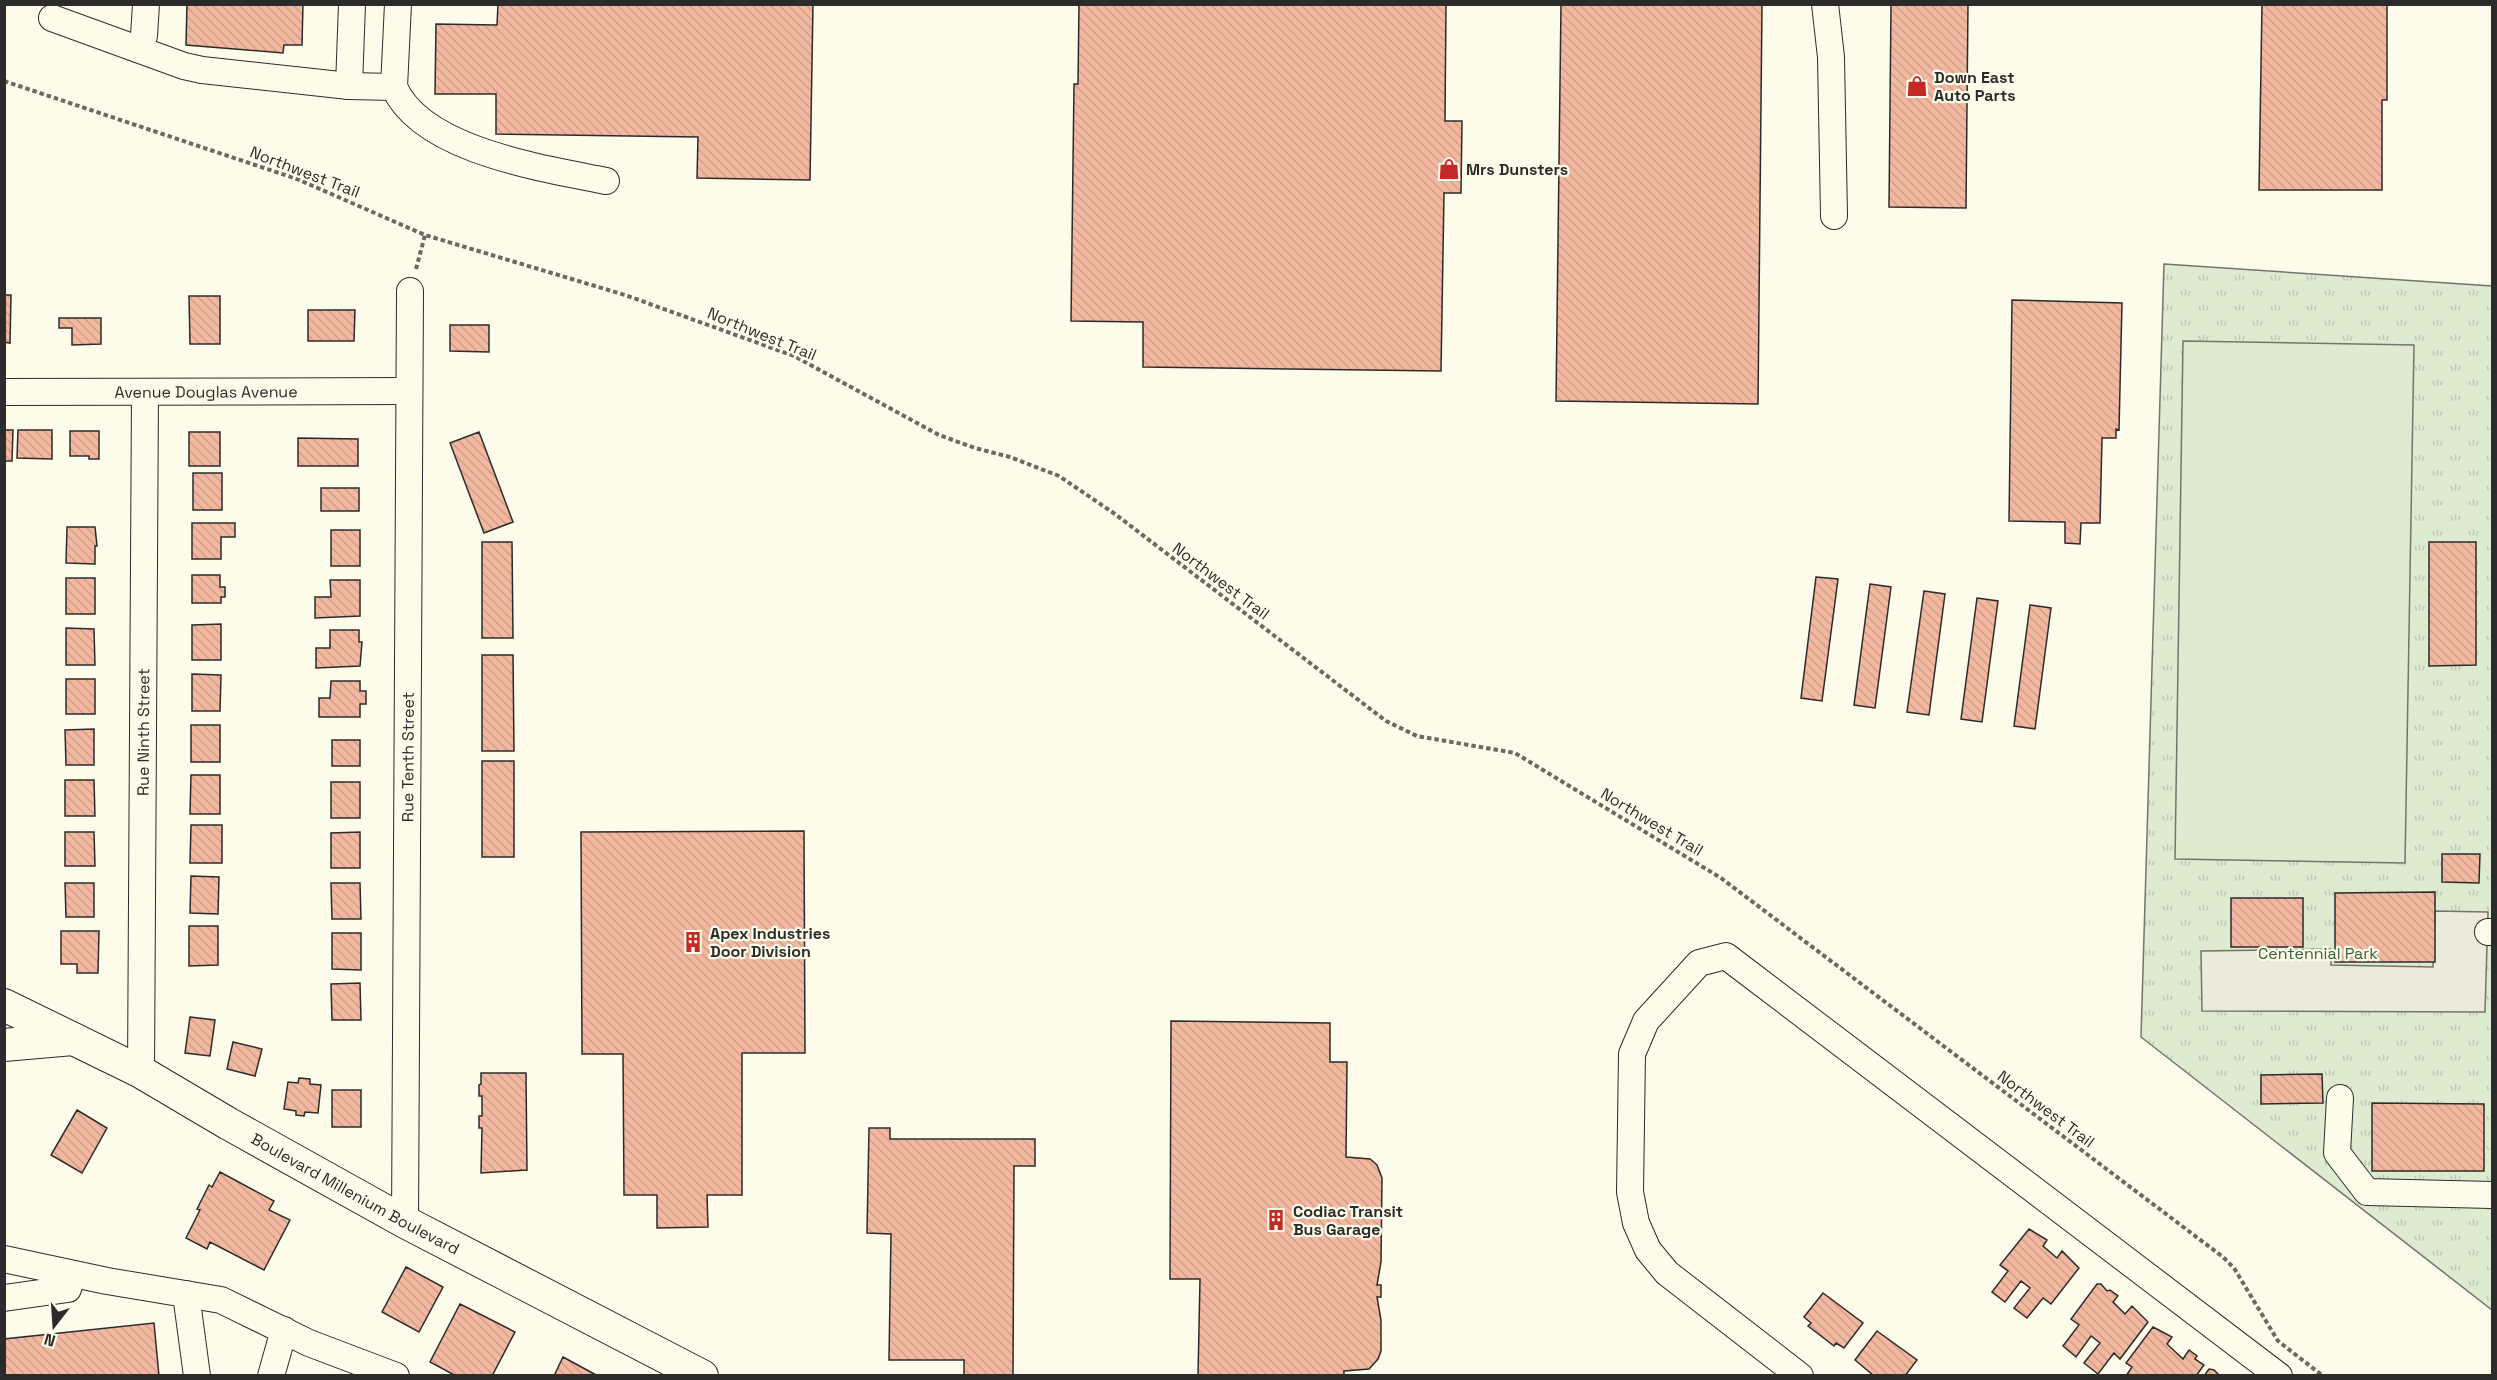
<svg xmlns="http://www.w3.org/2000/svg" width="2497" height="1380" font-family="'Space Grotesk',sans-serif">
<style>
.grass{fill:url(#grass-tufts);stroke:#74746e;stroke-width:1.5}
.pitch{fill:#deebd1;stroke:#74746e;stroke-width:1.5}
.parking{fill:#eceadb;stroke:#74746e;stroke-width:1.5}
.building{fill:url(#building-back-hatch);stroke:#2b2b2b;stroke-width:1.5}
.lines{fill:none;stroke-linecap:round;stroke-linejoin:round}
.minor-casing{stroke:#2b2b2b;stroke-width:28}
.major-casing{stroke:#2b2b2b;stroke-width:34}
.path{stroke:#6a6964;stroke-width:4;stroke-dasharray:4.5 3;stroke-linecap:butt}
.minor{stroke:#fdfbea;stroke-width:26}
.major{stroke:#fdfbea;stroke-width:32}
.labels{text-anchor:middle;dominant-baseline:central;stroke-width:4.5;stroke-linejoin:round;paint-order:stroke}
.poi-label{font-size:16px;font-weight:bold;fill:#2b2b2b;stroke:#fdfbea;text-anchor:start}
.street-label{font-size:16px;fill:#2b2b2b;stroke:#fdfbea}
.park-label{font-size:16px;fill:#34623c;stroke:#fdfbea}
</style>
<defs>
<pattern id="grass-tufts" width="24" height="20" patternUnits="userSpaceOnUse" patternTransform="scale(1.5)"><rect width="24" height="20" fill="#deebd1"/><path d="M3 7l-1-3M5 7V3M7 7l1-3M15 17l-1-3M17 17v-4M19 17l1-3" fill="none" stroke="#bfcab4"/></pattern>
<pattern id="building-back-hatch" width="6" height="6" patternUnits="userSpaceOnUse" patternTransform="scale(1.5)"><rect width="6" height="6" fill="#f2b8a0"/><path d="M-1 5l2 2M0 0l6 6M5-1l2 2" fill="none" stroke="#d09e8a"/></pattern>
</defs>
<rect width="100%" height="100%" fill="#fdfbea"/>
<path class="grass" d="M2164,264l328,22v1024l-351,-273z"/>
<path class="pitch" d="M2183,341l231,4 -9,518 -230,-4z"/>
<path class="parking" d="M2435,911l53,1 -3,100 -283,-1 -1,-60 130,-2v16l102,2z"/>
<path class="building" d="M187,4h116l-1,41h-18l-1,8 -97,-8z
M498,4h315l-3,176 -113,-2 1,-41 -202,-3v-40h-61l1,-70 61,1z
M1079,4h367l-1,117h17l-1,72h-17l-3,178 -298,-4v-45l-72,-1 3,-237h4z
M1561,4h201l-4,400 -202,-3z
M1891,4h77l-2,204 -77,-1z
M2262,4h125v96h-5v90h-123z
M4,295h7l-1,48 -6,-1z
M189,296h31v48h-30z
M2012,300l110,3 -3,127 -3,-1v9h-14l-2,85h-19l-1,21 -15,-1v-21l-56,-1z
M308,310h47l-1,31h-46z
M59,318h42v26l-29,1v-17h-13z
M450,325h39v27l-39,-1z
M4,430h9l-1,31h-8z
M18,430h34v29l-35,-1z
M70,431h29v28h-10v-3h-19z
M189,432h31v34h-31z
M479,432l34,90 -29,11 -34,-90z
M298,438l60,1v27h-60z
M193,473h29v37h-29z
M321,488h38v23h-38z
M192,523h43v14h-14v22h-29z
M67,527h28l2,19h-2v18l-29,-1z
M331,530h29v36h-29z
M482,542h30l1,96h-31z
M2429,542h47v123l-47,1z
M192,575h28v12h5v10h-4v6h-29z
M1816,577l22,2 -16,122 -21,-3z
M66,578h29v36h-29z
M330,580h30v36l-45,2v-21h16z
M1870,584l21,3 -16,121 -21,-3z
M1924,591l21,3 -16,121 -22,-3z
M1977,598l21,3 -16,121 -21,-3z
M2030,605l21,3 -16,121 -21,-3z
M221,624v36h-29v-35z
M66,628l28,1 1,36h-29z
M330,630h29v12h3l-2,24 -44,2v-20h14z
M482,655h31l1,96h-32z
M192,674l29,1 -1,36h-28z
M66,679h29v35h-29z
M331,681h29v10h6v13h-6v13h-41v-19h11z
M191,725h29v37h-29z
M94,729v36h-28l-1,-35z
M332,740h28v26h-28z
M482,761h32v96h-32z
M191,775h29v39h-30z
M65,780h29l1,36h-30z
M331,782h29v36h-29z
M191,825h31v38h-32z
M804,831l1,222h-63v142h-35l1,32 -51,1v-33h-33l-1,-141h-41l-1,-222z
M65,832h29l1,34h-30z
M360,832v36h-29v-35z
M2442,854h38l-1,29 -37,-1z
M191,876l28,1 -1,37 -28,-1z
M65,883h29v34h-28z
M331,883h29l1,36h-29z
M2435,892v70h-100v-69z
M2231,898h72v49h-72z
M189,926h29v39l-29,1z
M61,931h38l-1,42h-21v-9h-16z
M332,933h29v37l-29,-1z
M360,983l1,37h-29l-1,-36z
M190,1017l25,3 -5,36 -25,-3z
M1171,1021l159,2v39h17l-1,95 24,2 7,6 5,13 -1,84 -4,23h4v12h-4l4,23v31l-3,8 -9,10 -25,2v5h-146l2,-97h-30z
M233,1042l29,7 -7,27 -28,-7z
M481,1073h45l1,97 -46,3 1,-45h-3v-12h3v-20h-3v-11l2,-1z
M2322,1074l1,29 -62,1v-29z
M299,1078l11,1v5l11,1 -3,28 -13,-1 -1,4 -8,-1v-4l-12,-2 4,-27 10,1z
M332,1090h29v37h-29z
M2372,1103l112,1v67h-112z
M77,1110l30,18 -25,45 -31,-18z
M869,1128h21v11h145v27h-21l-1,210h-49v-16h-75l2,-126 -24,-1z
M220,1172l54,29 -5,9 21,10 -26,50 -54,-28 -3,7 -21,-11 14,-28 -3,-1 12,-24 3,2z
M2029,1229l18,11 -4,6 14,12 5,-7 17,17 -28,36 -8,-6 -16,20 -13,-10 16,-20 -9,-7 -16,21 -13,-10 16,-21 -8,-6z
M406,1267l37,20 -24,45 -37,-20z
M2097,1284h4l6,7 3,-1 8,6 -5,6 12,12 7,-8 16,16 -28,37 -6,-6 -16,21 -14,-11 16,-20 -9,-7 -15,21 -13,-11 16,-21 -8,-6z
M1823,1293l40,30 -19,25 -8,-5 -2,3 -26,-20 3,-3 -7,-6z
M460,1304l55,28 -23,44h-36l-26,-14z
M154,1323l5,53h-155v-37z
M2153,1327l19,10 -5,7 16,15 6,-9 8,6 -2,3 9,6 -8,11h-70l6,-9 -6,-4z
M1877,1331l40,29 -12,16 -32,-1 -18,-15z
M563,1357l35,19h-44z
M2209,1369l5,1 6,6h-16z"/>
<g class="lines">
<defs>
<g id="minor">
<path d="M1825,4l6,53 3,159"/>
<path d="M52,18l132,48 18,4 147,16 3,-82"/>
<path d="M138,49l6,-13 2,-32"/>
<path d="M349,86l45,1 4,-83"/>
<path d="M394,87c28,64 150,81 212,94"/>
<path id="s1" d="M4,392l405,-1"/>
<path d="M2488,932h4"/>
<path id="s2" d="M141,1072l4,-680"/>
<path d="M2340,1098l-3,55 30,39 125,3"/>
<path id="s3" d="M405,1222l5,-931"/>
<path d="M4,1259l103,22 114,19 88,43 87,33"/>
<path d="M186,1294l11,82"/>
<path d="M4,1298l64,-9 5,-15"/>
<path d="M271,1376l13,-46"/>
<path d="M1800,1376l-133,-103 -19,-23 -12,-27 -6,-31 2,-138 14,-33 53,-58 27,-7 553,420"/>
</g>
<g id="major">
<path id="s4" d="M4,1005l137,67 88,52 176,98 297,154"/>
<path d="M4,1045l69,-6"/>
</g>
</defs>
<use href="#minor" class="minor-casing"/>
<use href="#major" class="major-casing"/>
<path class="path" d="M4,81l293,98 128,56 200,60 169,61 145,79 36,13 35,9 49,19 56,38 271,207 31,15 98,17 206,125 502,379 11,11 44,73 45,35
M416,269l9,-34"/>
<use href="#minor" class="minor"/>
<use href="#major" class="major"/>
</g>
<defs>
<symbol id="shop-bare" viewBox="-9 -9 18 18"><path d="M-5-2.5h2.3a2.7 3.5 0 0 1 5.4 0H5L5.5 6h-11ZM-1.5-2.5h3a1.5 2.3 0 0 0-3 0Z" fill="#c62828" stroke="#fdfbea" stroke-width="2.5" paint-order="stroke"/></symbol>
<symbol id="building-bare" viewBox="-9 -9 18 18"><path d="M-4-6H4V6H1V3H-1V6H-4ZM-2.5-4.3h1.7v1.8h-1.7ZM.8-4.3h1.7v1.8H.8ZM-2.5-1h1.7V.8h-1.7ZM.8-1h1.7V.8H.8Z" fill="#c62828" stroke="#fdfbea" stroke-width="2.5" paint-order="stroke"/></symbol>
</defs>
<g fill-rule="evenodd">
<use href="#shop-bare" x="1902" y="71" width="30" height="30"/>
<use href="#shop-bare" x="1434" y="154" width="30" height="30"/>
<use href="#building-bare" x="678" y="927" width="30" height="30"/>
<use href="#building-bare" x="1261" y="1205" width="30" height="30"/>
</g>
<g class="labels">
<g class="poi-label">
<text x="1934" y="77">Down East<tspan x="1934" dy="18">Auto Parts</tspan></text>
<text x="1466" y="169">Mrs Dunsters</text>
<text x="710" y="933">Apex Industries<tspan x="710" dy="18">Door Division</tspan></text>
<text x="1293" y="1211">Codiac Transit<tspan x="1293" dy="18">Bus Garage</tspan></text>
</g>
<g class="street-label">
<text transform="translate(305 172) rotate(21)">Northwest Trail</text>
<text transform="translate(762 334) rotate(22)">Northwest Trail</text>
<text stroke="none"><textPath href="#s1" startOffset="202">Avenue Douglas Avenue</textPath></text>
<text transform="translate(1221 581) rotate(37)">Northwest Trail</text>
<text stroke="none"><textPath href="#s2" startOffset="340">Rue Ninth Street</textPath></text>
<text stroke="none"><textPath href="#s3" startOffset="465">Rue Tenth Street</textPath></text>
<text transform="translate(1652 822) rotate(31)">Northwest Trail</text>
<text transform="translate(2046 1109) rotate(37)">Northwest Trail</text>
<text stroke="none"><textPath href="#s4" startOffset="399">Boulevard Millenium Boulevard</textPath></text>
</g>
<g class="park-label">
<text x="2318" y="953">Centennial Park</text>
</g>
</g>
<rect width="2497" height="1380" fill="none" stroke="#2b2b2b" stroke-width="12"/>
<g transform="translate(54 1326) rotate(197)" stroke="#fdfbea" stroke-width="4.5" paint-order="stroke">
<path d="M0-4.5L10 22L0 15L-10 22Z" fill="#2b2b2b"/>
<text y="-9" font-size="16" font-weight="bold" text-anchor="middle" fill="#2b2b2b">N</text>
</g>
</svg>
